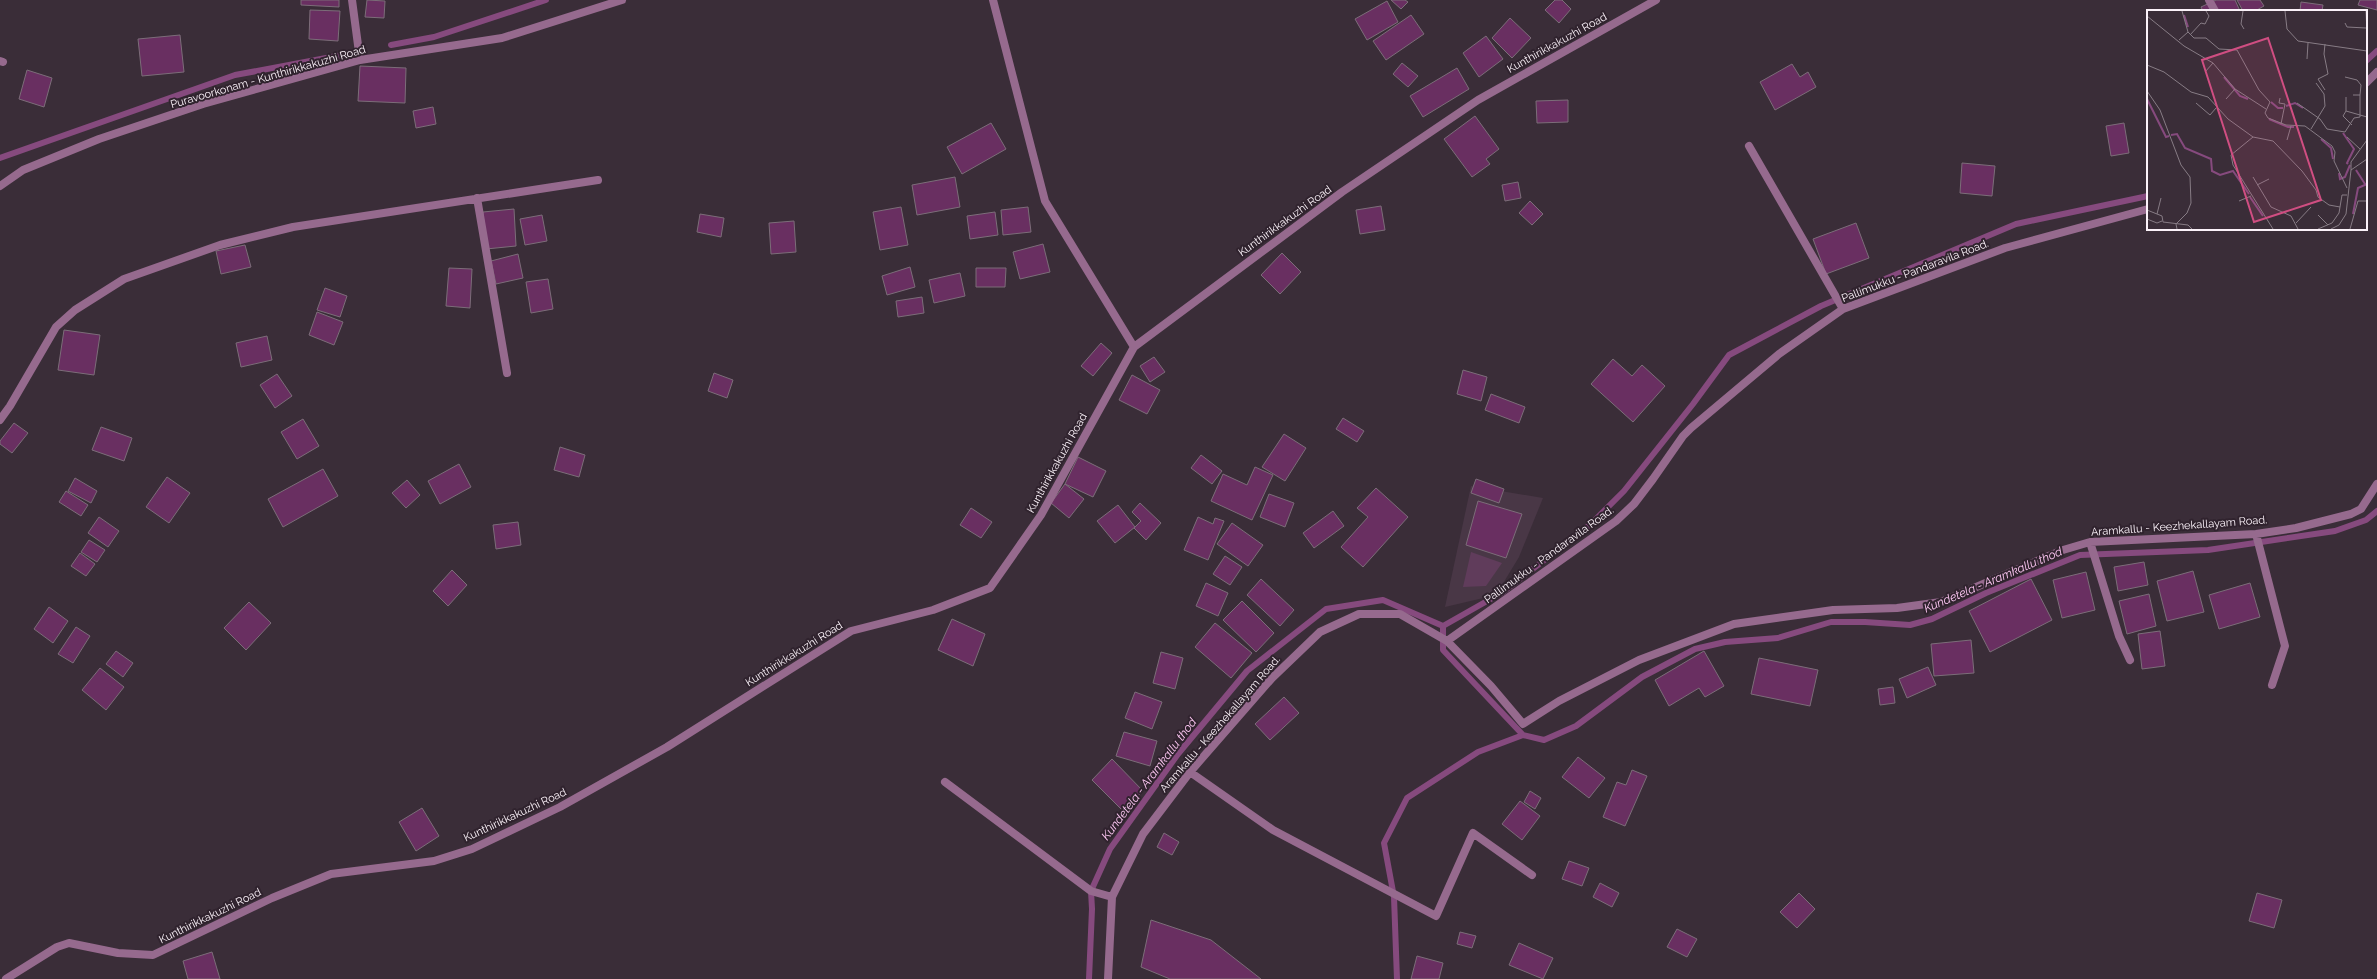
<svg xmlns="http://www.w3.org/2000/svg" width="2377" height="979" font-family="Raleway,sans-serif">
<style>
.built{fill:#493746}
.green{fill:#603c5b}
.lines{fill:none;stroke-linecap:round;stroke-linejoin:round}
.stream{stroke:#864a7e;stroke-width:6}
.building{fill:#692f61;stroke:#7c6d79}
.street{stroke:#966a8e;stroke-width:8}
.labels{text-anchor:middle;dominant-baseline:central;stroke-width:4;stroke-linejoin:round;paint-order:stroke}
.street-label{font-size:11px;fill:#fbf2f9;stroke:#30232e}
.water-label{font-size:12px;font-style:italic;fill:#fec8f4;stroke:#30232e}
.inset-river{fill:none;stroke:#864a7e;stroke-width:2}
.inset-road{fill:none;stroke:#877c85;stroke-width:1}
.view{fill:#d04e82;fill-opacity:0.15;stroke:#d04e82;stroke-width:2}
.inset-edge{fill:none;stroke:#fbf2f9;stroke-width:2}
</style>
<rect width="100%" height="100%" fill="#3a2d38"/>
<path class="built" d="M1471,486l72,12 -24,59 -23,38 -51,12z"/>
<path class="green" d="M1471,552l31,11 -16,23 -23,1z"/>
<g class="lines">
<path class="stream" d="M391,45l43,-8 112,-37
M2366,61l11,-10
M0,158l235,-83 123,-23
M1443,626l60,-34 88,-68 33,-33 69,-87 36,-49 92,-49 195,-82 132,-28
M1089,979l3,-70 -1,-18 19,-42 68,-95 69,-83 79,-62 57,-9 60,26v24l80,85 21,5 32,-14 66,-49 53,-28 30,-7 53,-4 53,-16h34l45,3 22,-6 54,-26 94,-38 128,-5 127,-19 31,-11 11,-9
M1397,979l-3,-82 -10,-54 23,-45 71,-46 45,-17"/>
</g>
<path class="building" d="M301,0h38v7l-38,-2z
M367,0l18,1 -1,17 -19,-1z
M1391,0h14l3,2 -7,7z
M1555,0h7l9,9 -12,14 -14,-13z
M2216,0h19l5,11h-37l-2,-4z
M2237,0h23l4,6 -9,5h-12z
M2360,0h17v10l-19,-5z
M1387,1l11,21 -31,18 -12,-21z
M2301,2l22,3 -1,6h-22z
M310,10l30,1 -2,30 -29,-2z
M1411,15l13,19 -38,26 -13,-19z
M1510,18l21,20 -19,20 -20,-20z
M180,35l4,37 -42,4 -4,-37z
M1486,36l17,23 -24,18 -16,-24z
M1402,63l16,13 -10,11 -15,-13z
M1792,64l8,13 8,-5 8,15 -41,23 -15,-28z
M360,66l46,2 -1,35 -47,-2z
M1457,68l12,21 -46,28 -13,-21z
M27,70l25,8 -8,29 -25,-8z
M1568,100v22l-31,1 -1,-22z
M433,107l3,17 -20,4 -3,-17z
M1475,116l24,33 -13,10 4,5 -18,13 -28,-38z
M991,123l15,26 -44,25 -15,-27z
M2124,123l5,30 -18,3 -5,-30z
M1962,163l33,3 -3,30 -32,-3z
M955,177l5,30 -43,8 -5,-30z
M1518,182l3,16 -16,3 -3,-16z
M1530,201l13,13 -11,11 -13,-12z
M1381,206l4,24 -25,4 -4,-24z
M901,207l7,38 -28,5 -7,-38z
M1028,207l3,25 -28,3 -2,-25z
M514,209l2,37 -30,3 -3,-37z
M995,212l3,23 -28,4 -3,-23z
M700,214l24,4 -3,19 -24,-5z
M542,215l5,26 -22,4 -5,-26z
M794,221l2,31 -25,2 -2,-31z
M1856,223l13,35 -43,16 -13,-35z
M1043,244l7,28 -30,7 -7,-27z
M245,245l6,22 -30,7 -5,-23z
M1282,253l19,19 -21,22 -19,-19z
M518,254l5,24 -27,6 -5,-23z
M910,267l5,20 -28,8 -5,-19z
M449,268l23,1 -2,39 -24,-2z
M976,268h30l-1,19h-29z
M960,273l5,23 -31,7 -5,-23z
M548,279l5,30 -22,4 -5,-31z
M325,288l22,8 -7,21 -23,-7z
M922,297l2,16 -26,4 -2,-16z
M317,312l26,10 -9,23 -25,-10z
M64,330l36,5 -6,40 -36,-5z
M267,336l5,24 -31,7 -5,-24z
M1101,343l11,10 -19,23 -12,-10z
M1154,357l11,15 -15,10 -10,-16z
M1613,359l19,17 10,-11 23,21 -32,36 -42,-38z
M1463,370l24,7 -6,24 -24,-7z
M714,373l19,7 -6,18 -19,-7z
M277,374l15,22 -17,12 -15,-23z
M1132,375l28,15 -13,24 -28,-14z
M1491,394l34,13 -6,16 -34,-13z
M1343,418l21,13 -7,11 -21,-13z
M303,419l16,27 -22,13 -16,-27z
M14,423l14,10 -16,20 -12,-9v-3z
M101,427l31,11 -8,23 -32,-11z
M1284,434l22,14 -21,33 -23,-14z
M560,447l25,8 -6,22 -25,-7z
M1201,455l21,16 -10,13 -21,-16z
M1078,457l28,14 -13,26 -28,-13z
M459,464l12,23 -31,17 -12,-23z
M1255,467l18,8 -21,45 -41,-19 12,-27 24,11z
M323,469l15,27 -55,31 -15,-28z
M167,477l23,16 -21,30 -23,-16z
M75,478l22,13 -6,12 -23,-12z
M1476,479l28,10 -5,14 -28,-10z
M407,480l13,15 -14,13 -14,-15z
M1065,484l19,15 -15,19 -18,-15z
M1376,488l32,29 -45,50 -22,-20 27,-30 -11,-9z
M66,491l22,14 -7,11 -22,-14z
M1269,494l25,9 -9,24 -25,-10z
M1478,501l44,13 -16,44 -40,-13z
M1140,503l21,20 -15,17 -12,-12 7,-7 -9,-9z
M1118,505l17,22 -20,16 -18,-22z
M971,508l21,14 -11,16 -21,-13z
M1333,511l11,15 -30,22 -11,-15z
M99,517l20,14 -11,16 -20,-14z
M1198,517l15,7 2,-6 9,3 -16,39 -24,-10z
M518,522l3,23 -25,4 -3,-24z
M1232,523l31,22 -15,21 -31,-22z
M89,540l16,10 -8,12 -16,-10z
M80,553l15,11 -9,12 -15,-10z
M1225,556l17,11 -12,18 -17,-11z
M2144,562l4,23 -30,6 -4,-24z
M452,570l15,15 -19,21 -15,-15z
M2193,571l11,41 -37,9 -10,-40z
M2086,572l9,38 -33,8 -9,-38z
M1261,579l33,31 -14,16 -33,-31z
M2031,579l21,41 -62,32 -21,-41z
M1206,583l22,10 -10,23 -22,-10z
M2250,583l10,34 -41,12 -10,-34z
M2149,594l7,32 -29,8 -8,-33z
M1242,601l32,32 -18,19 -33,-32z
M249,602l22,21 -25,27 -22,-22z
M49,607l19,14 -15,22 -19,-14z
M952,619l33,15 -12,32 -35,-16z
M1215,623l37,30 -21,25 -36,-31z
M76,627l14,9 -17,27 -15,-9z
M2160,631l5,35 -23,3 -4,-35z
M1971,640l3,33 -40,3 -3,-32z
M116,651l17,12 -10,14 -17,-13z
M1704,651l20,35 -19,11 -6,-9 -30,18 -14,-26z
M1161,652l22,6 -8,31 -22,-6z
M1759,658l59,12 -8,36 -59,-12z
M1928,667l8,18 -29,13 -8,-19z
M100,668l24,19 -18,23 -24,-20z
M1893,687l2,16 -15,2 -2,-16z
M1135,692l27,10 -10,27 -27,-11z
M1284,697l15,16 -29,27 -15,-16z
M1124,732l33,9 -7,25 -34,-10z
M1578,757l27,21 -16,20 -27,-21z
M1112,759l31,32 -20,20 -31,-31z
M1632,770l15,6 -22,50 -22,-9 14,-35 9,3z
M1530,791l11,7 -6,11 -11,-7z
M1520,801l20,15 -18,24 -20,-16z
M422,808l17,28 -23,15 -17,-29z
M1164,833l15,9 -7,13 -15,-8z
M1569,861l20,7 -7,18 -20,-7z
M1600,883l19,10 -7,14 -19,-10z
M1799,893l16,16 -18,19 -17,-16z
M2257,893l25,7 -8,28 -25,-7z
M1151,920l60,20 50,39h-91l-29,-12z
M1677,929l20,10 -10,18 -20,-10z
M1460,932l16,4 -4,12 -15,-4z
M1519,943l34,15 -10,21 -34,-14z
M212,952l8,27h-32l-5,-18z
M1417,956l26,7 -4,16h-28z"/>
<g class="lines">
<path class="street" d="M352,0l8,60
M993,0l52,201 89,146
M2209,0l6,11
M0,61l3,1
M2366,83l11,-11
M1749,146l94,163
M0,186l23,-16 76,-31 104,-35 157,-44 142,-22 120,-38
M477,198l30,175
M0,420l10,-14 46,-79 19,-17 49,-31 96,-34 73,-18 305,-47
M2256,534l29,112 -13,39
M2090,542l29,94 11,24
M1447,641l169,-120 18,-17 19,-25 30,-43 8,-8 88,-74 64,-45 162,-61 143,-39
M1190,772l83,58 163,86 37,-83 59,42
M945,782l146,109 21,6
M6,979l51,-32 12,-4 49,10 35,2 119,-57 59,-24 103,-13 38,-12 88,-42 107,-60 184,-116 82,-21 57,-22 51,-73 93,-168 208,-155 136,-92 178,-100
M1108,979l4,-82 31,-63 47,-62 82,-94 48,-46 39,-18h41l47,27 44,45 32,38 36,-23 80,-41 95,-36 99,-14 64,-2 44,-6 122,-52 27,-8 166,-8 40,-6 55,-14 10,-5 16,-25"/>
</g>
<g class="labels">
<g class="street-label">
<text transform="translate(1557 43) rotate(-29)">Kunthirikkakuzhi Road</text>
<text transform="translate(268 77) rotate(-16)">Puravoorkonam - Kunthirikkakuzhi Road</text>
<text transform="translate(1285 221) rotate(-36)">Kunthirikkakuzhi Road</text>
<text transform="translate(1915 271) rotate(-21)">Pallimukku - Pandaravila Road.</text>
<text transform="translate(1057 463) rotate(-61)">Kunthirikkakuzhi Road</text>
<text transform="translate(2179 526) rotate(-4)">Aramkallu - Keezhekallayam Road.</text>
<text transform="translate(1549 555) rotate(-36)">Pallimukku - Pandaravila Road.</text>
<text transform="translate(794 654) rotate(-32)">Kunthirikkakuzhi Road</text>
<text transform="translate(1220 724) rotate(-49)">Aramkallu - Keezhekallayam Road.</text>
<text transform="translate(515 815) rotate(-25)">Kunthirikkakuzhi Road</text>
<text transform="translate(210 916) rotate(-26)">Kunthirikkakuzhi Road</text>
</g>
<g class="water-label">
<text transform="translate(1993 580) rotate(-23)">Kundetela - Aramkallu thod</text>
<text transform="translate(1149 779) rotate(-53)">Kundetela - Aramkallu thod</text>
</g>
</g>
<g transform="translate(2147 10)">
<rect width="220" height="220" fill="#3a2d38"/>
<path class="inset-river" d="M37,5l4,12M77,67l16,19 8,3M0,89l19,38 3,-1M124,92l7,6h5M139,96l9,-3 8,5M122,109l19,8h6M196,123l11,16 -7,14 1,1M24,125l6,-1 8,14 26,11 1,12 8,4 13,-4 16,23M174,129l10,9 2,11M209,160l9,14M192,163l1,6 5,-2 5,-12M103,187l13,19M206,204l5,-26 9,-4"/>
<path class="inset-road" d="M35,1l6,21 6,6h12l13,11 18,1 22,40 11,12 -5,11 3,5 18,7 19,1 27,20 3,6 -1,9 13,27M96,1l-2,13 3,5M138,1l2,18 11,12 69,10M219,1l1,22M0,6l37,30 29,17 22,26 31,20M198,13l2,4 19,1M43,25l11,-12 4,1 4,-8 -3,-5M32,30l9,-8M160,49l1,-16M0,55l17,7 27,20 17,5 20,22 25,18 20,4 29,30 14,19 2,7 11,8 11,2M58,62l8,-9M198,67l12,3 4,5 -1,10M178,80l-7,-11 10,-5 -4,-20 1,-10M0,81l13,19 21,55 9,12 1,26 -4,10 -11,11 1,5M199,87v14l21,6M133,88l-1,5 6,1 -4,20M79,89l9,-10M49,93l14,12 6,-7M150,93l23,16M199,101l-3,5 9,9M173,109l7,10 18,3 9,-14 6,-1v-22h-7M164,119l14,-23 -1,-12 -8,-11M106,127l-22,18 2,10 40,64M200,127l13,12M140,130l4,-14M204,160v-8l16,-22M106,167l18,30 20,9 7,13M110,175l12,-6M92,191l12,-5M0,200l15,6 1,6 25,3 4,4M10,204l4,-16M171,205l10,10M0,209l10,4 5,-2M149,213l15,-16M171,219l14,-6 7,-10 3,-18h5M184,219l8,-4 7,-11 5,-44 16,-11M203,219l8,-28h9"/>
<path class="view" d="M121,28l53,162 -67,22 -52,-162z"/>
<rect width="220" height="220" class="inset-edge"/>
</g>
</svg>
